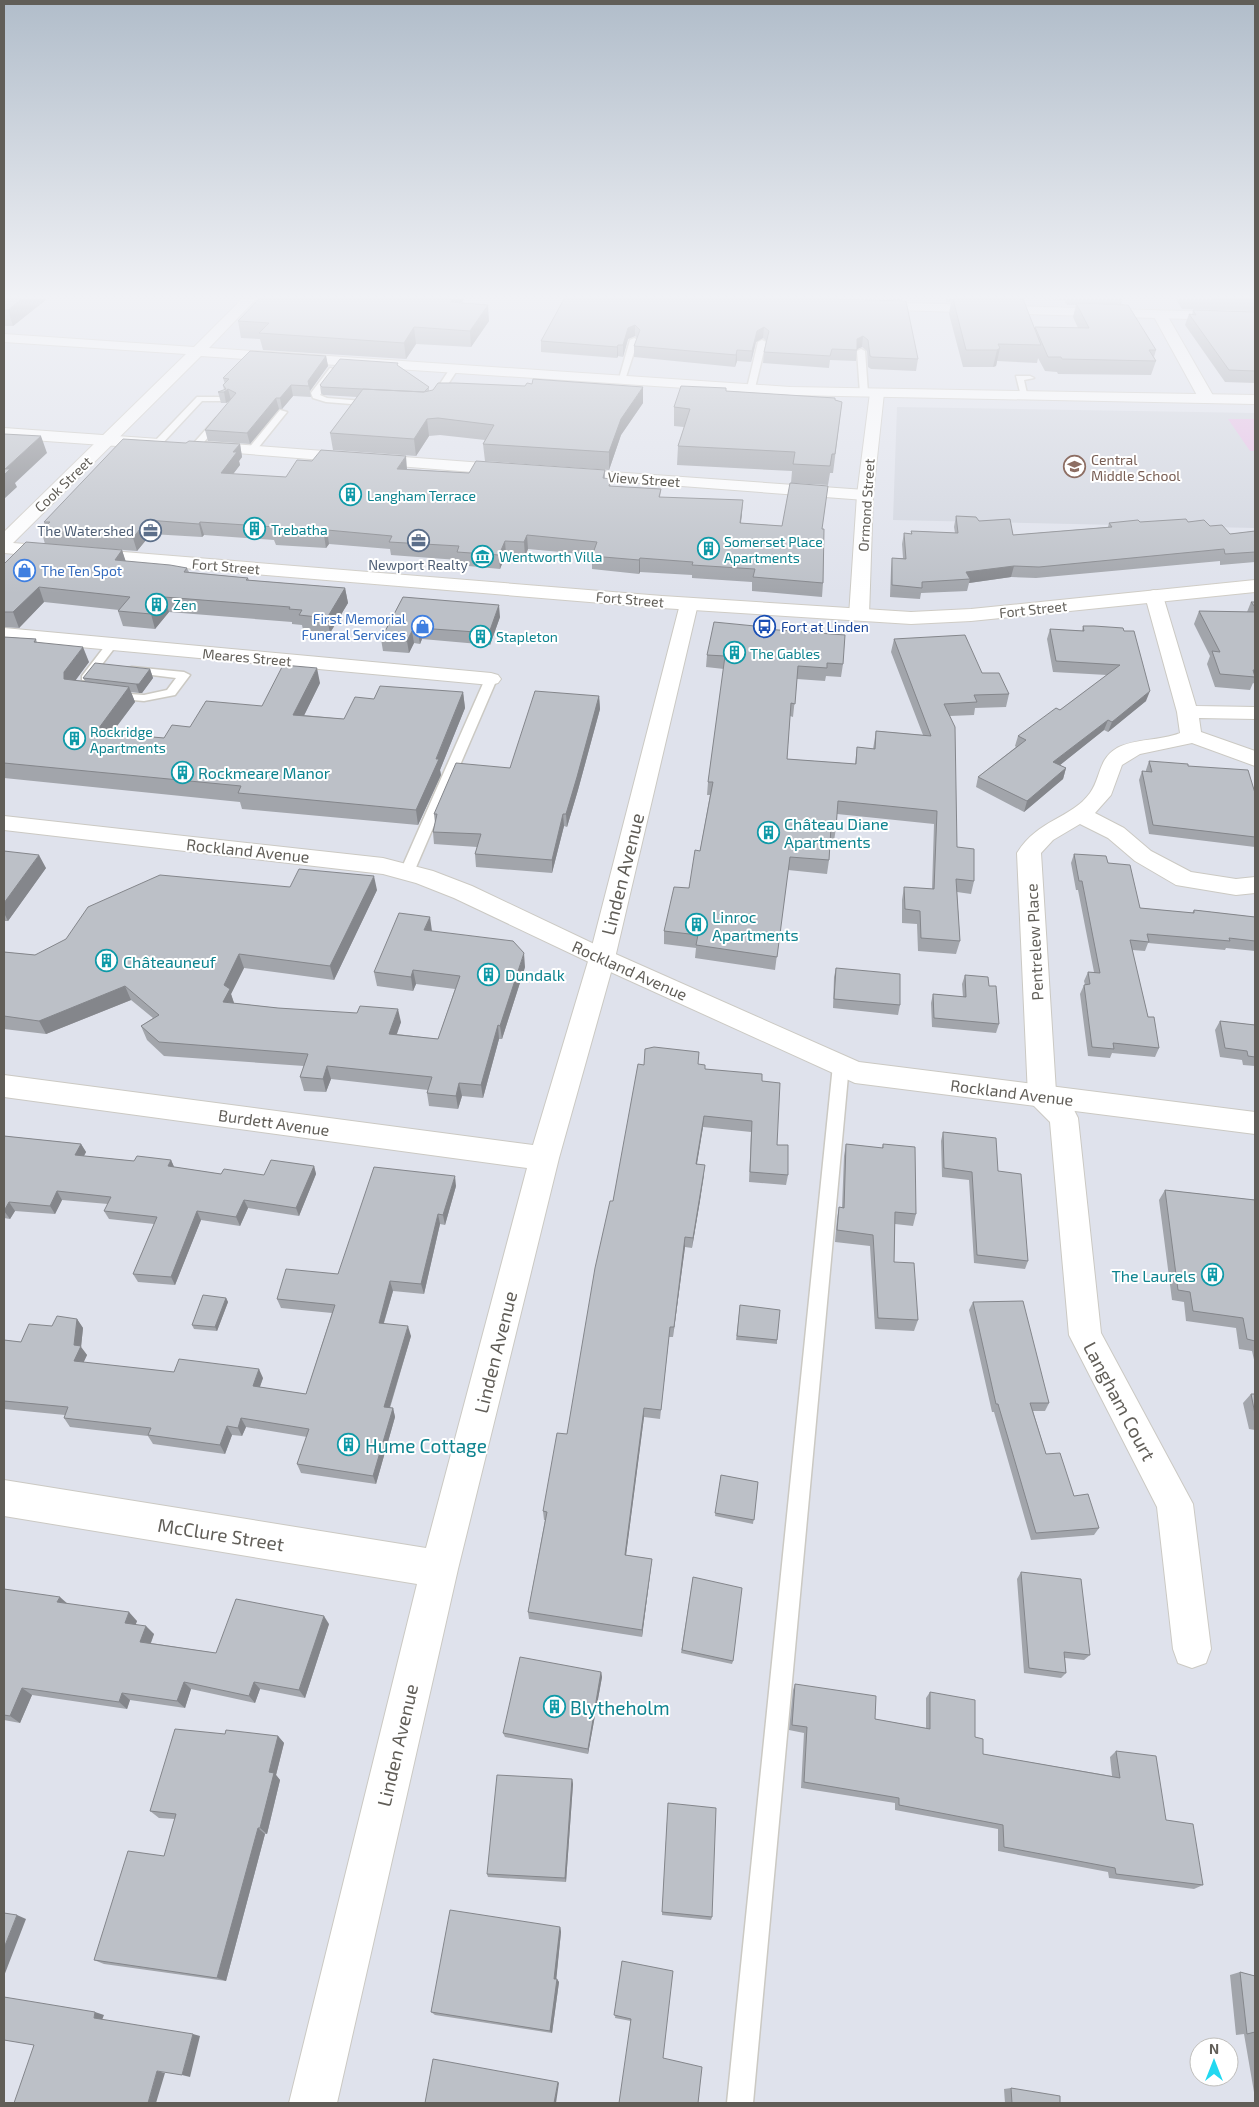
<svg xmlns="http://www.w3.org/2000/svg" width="1259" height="2107" font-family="'Exo 2',sans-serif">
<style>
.education{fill:#d0d4de}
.green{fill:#e6bae4}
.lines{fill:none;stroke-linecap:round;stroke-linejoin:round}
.service-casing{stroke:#cbc9c3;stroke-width:3}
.minor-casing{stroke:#cbc9c3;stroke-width:2}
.tertiary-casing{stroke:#cbc9c3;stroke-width:2}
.secondary-casing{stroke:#cfccc5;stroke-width:2}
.service{fill:#fff;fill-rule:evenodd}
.minor{fill:#fff;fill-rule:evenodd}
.tertiary{fill:#fff;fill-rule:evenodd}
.secondary{fill:#fff;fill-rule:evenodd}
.wall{fill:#a2a5ab}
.shaded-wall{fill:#84868b}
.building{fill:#bcc0c7;stroke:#84868b}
.labels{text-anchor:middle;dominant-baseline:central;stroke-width:4;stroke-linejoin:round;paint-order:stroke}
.far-education-label{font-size:14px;fill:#785e54;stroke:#fff;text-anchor:start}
.far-street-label{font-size:14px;fill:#615e58;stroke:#fff}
.far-culture-label{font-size:14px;fill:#0d838f;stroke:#fff;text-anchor:start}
.far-service-label{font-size:14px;fill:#4e5e75;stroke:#fff;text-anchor:end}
.far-shop-label{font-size:14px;fill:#366cbe;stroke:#fff;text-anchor:start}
.far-transit-label{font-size:14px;fill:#164399;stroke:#fff;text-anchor:start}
.culture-label{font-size:16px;fill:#0d838f;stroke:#fff;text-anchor:start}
.street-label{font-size:16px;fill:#615e58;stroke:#fff}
.near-street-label{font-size:19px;fill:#615e58;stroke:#fff}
.near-culture-label{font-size:19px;fill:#0d838f;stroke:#fff;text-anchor:start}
</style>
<rect width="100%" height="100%" fill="#dfe2ec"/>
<path class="education" d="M897,407l358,6v115l-362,-8z"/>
<path class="green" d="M1228,419h27v32h-5z"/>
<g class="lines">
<defs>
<path id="service" d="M634,338l4,2 -13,40 -7,2 12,-42z
M762,340l4,2 -11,46 -4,2 -4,-2 11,-46z
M861,349l4,2 3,42 -4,2 -4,-2 -3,-42z
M451,367l7,2 -21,32h-6l-1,-2z
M330,368l7,2 -17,25 7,3 47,4 4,2 -1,2 -51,-4 -13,-4 -2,-5z
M1016,376h14l4,2 -10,2 4,18 -7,-2z
M197,397h26l4,2 -4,2h-21l-42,45h-6v-4z
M280,410l7,2 -33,41h-6v-4z
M216,418l7,2 -25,29h-6v-4z
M112,641l5,3 -1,2 -26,34h-8v-4l26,-34z
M132,667l52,5 6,3 -15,20 -31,6 -34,-3v-4l4,-1 30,2 23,-5 9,-12 -48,-6v-4z
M491,676l6,3 -83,193 -7,4 -5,-1 -2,-3 85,-193z
M841,1059l5,2 3,4 -96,1038h-26l106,-1038 3,-4z"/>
<path id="minor" d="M1160,311l7,4 48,84 -3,3h-10l-3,-3 -46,-84z
M877,389l7,4 -11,102 -4,121 -3,4h-14l-3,-4 8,-121 13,-102z
M1154,590l7,2 2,4 33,110 59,1v12l-56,-1 2,14 54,19v15l-63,-23 -52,11 -18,11 -11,30 -16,18 29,15 27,23 40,21 45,7 19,-2v16l-19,2 -60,-10 -41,-24 -27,-23 -28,-14 -27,16 -12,13 15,239 18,18 4,8 23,215 92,171 18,145 -5,14 -14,5 -14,-5 -5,-14 -16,-142 -88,-172 -19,-213 -18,-18 -4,-8 -11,-243c21,-34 54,-34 73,-60 11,-15 8,-34 27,-45 19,-10 43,-7 63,-15l-3,-21 -32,-116 2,-4z
M689,598l7,2 2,4 -83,354 -56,200 -101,411 -121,534h-48l128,-519 -413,-68v-36l422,68 101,-380 -523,-71v-22l529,70 56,-187 91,-354 2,-4z
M4,628l487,45 7,2 3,4 -3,4 -7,2 -487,-45z"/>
<path id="tertiary" d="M4,428l155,11 8,5 -8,5 -155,-11z
M205,442l306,23 8,5 -8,5 -312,-25 -2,-3 2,-3z
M569,469l296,21 6,1 2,4 -2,4 -6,1 -302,-23 -2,-3 2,-3z
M4,816l379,42 50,13 39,15 139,66 248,110 396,50v22l-400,-51 -262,-119 -139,-66 -38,-15 -33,-9 -379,-44z"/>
<path id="secondary" d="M242,299h14l-47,49 581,39 465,8v9l-465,-9 -589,-39 -188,187 649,53 249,16 60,-3 284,-29v12l-284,29 -60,3 -249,-16 -658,-55v-21l182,-178 -182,-12v-8l190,13z
M869,302l386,11v8l-391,-12 -2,-3z"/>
</defs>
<use href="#service" class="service-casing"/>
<use href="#minor" class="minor-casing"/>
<use href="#tertiary" class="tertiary-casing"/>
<use href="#secondary" class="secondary-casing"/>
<use href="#service" class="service"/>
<use href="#minor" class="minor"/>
<use href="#tertiary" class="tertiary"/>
<use href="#secondary" class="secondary"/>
</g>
<path class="wall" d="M4,299h43l-34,27h-9z
M259,299h205l-2,4 27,18 -18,26 -55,-3 -10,15 -143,-9 -3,-11 -19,-1 -3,-17z
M564,299h267l87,60 -2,12 -45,-2 -3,-2 -1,-16 -5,-4 -5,2 -1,12 -26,-1 -1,8 -66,-5 1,-11 2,-11 -3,-3 -7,4 -5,20 -14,-1 -2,6 -101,-10v-11l3,-8 -2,-2 -7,3 -5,18 -5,-1 -1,2 -76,-6v-11z
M866,299h36v1z
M946,299h77l11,29h44l-5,-11 3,-12h-9l-3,-5 -29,-1h87l-1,6 35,45 -2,7 2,4 -5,14 -93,-1 -1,-2 -12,-1 -7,-13 -1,5 -40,-2 -1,5 -3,1h-30l-14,-53 2,-12h-5z
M1176,299h79v12l-73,-2z
M1193,310l62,2v71l-30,-1 -40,-57 4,-11 3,1z
M326,356l2,10 -18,25 1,6 -18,-1 -11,13h-3l-29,35 -42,-3 -3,-11 25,-29 -4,2h-5l-3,-11 6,-2 -1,-5 2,-1 -2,-6z
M398,366l31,21v4l214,12 -22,32 -12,35 -124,-9 -2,-17 2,-4 -45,-5 -11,1 -13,20 -83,-6 -3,-17 27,-36 -34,-2 -2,-2 -1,-8z
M726,388v3l109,9 7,2 -9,71h-3l-2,12 -37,-2 1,-12 -115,-6 1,-19 6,-19 -10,-1v-19z
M186,443l54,1 2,13 -3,4 1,4 -7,9 53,3 121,-8 62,4 136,-3v9l6,7 50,3 -1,8 82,16 -1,10 81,6 1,54 -1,14 -70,-6v-9l-60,-4v-3l-52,-3 -1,2 -47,-5v-14l-64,-6 -3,7 -19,-2 -6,15 -42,-4v-5l-67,-5 -1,-6 -61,-5 -3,4 -50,-3 -2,-5 -70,-5 -2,2 -51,-3 -14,17 -92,-7 -4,-14 4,-4 -1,-4z
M956,516l23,5 34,14 95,-8 1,-4 79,-1 22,4 20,8 25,-3v31l-35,3v-4l-184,17 -25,-1 -42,6 -2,8 -46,2 -1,6 -30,-2 1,-28 1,-11h11l-1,-14 2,-11 7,1v-3l44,2 -1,-6z
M122,550l3,11 62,7 2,4 59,6 1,2 96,8 3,15 -18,30 -27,-3 -1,-5 -10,-1v-2l-123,-10 -14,17 -32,-3 -5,-15 1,-1 -75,-8 -25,26 -15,-1v-63z
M403,597l97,20 -10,28 -68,-6 -2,5 -6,-1 -5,10 -26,-2 -2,-12z
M1251,602h4v82l-2,-1 -3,7 -35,-3 -8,-23 3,-8 -16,-32 5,-13 48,1z
M1083,626h11l52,75 -38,31 -4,-2 -44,35 6,3 -3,11 -39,33 -48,-25 2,-10 38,-30 -1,-1 3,-10 42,-26 47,-35 -54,-3 -6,-33 3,-10 32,2z
M765,629l78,35 -2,13 -15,-1 -1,5 -28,-2 -4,38 -3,-1 -3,43 68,5 2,-17 16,2 3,-18 47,4 -32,-83 3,-13 88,34 27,21 -3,13 -31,1 -1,7 -24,1 7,131 17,34 -3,13 -14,-2 3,49 -4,13 -38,-3 -1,-27 -15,-1v-23l2,-13 28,2 2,-65 -97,-10 -1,14 -2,13h-4l-1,19 -2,14 -39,-4 -13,100 -80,-12 1,-10 -32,-4v-13l25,-43 11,-37 10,-56h-3l1,-13 16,-113 -18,-2 1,-12z
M4,637l32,2 1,4 52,19 -14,18 10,1 -2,-3 67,-9 3,9 -11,15h-3l-8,-1 4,10 -23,31 52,5 26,-11 72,-21 58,-23 -16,32 40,4 30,-20 89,-7 2,16 -25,62 1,5 -23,50 -176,-16 -2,-7 -236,-24z
M599,696l1,13 -22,81 -11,37 -3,-1 -12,47 -76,-6 -1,-13 2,-7 -43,-3 -1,-12 2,-9 -1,-9 76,-46z
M1149,761l39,5 67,27v54l-106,-13 -10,-54 3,-9 4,1v-2z
M4,851l42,17 -38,53h-4z
M1074,854l34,9 32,45 52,5 2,-3 61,7v34l-29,-3 -1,2 -77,-7 -3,8 -13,-1 16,67 11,31 -4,9 -43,-4 -2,5 -22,-2 -8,-62 4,-9h1l-1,-4 4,-9h6l-16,-82h-2l-5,-27z
M290,887l87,3 -43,90 -90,-12 -13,26 3,9 167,19 -4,12 41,5 17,-50 -39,-5 -3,7 -36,-5 -3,-14 58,-41 93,36 -23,72h-3l-16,59 -21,-2 -4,13 -29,-3 -2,-13 1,-3 -97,-11 -5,13 -22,-1 -4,-14 4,-11 -140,-10 -17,-16 -6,-14 12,-8 -22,-18 -85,34 -42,-5v-77l31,3z
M836,968l64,37 -2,10 -65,-7 1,-31z
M965,975l24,11 10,38 -3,9 -64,-6 -1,-24 2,-9 30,3 -1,-13z
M1220,1021l35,4v41l-12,-1 -1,-5 -22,-3 -5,-27z
M644,1065h54l7,4 57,12 15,64 11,30 -2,10 -37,-3 2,-50 -48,-5 -6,37 7,12 -12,72 -7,-1 -12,90h-4l-9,82 -16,-2 -18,138 26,4 -1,8 -9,70 -113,-18 -1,-7 17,-92h-1l-1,-9 24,-77 46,-233z
M943,1132l55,39 30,90 -3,8 -51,-6 -5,-83 -27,-3 -1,-36z
M4,1136l77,8 5,8 -2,4 50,5 37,-1 3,7 47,7 43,1 50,-9 2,8 -17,42 -51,-8 -8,18 -39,-6 -26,65 -37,-3 -5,-8 21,-50 -45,-5 -5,-8 4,-7 -46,-4 -7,14 -40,-3 -5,8 -6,-1z
M846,1144l36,4 1,-4 33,70 -3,12 -18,-2 -1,38 24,58 -4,11 -39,-2 -5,-83 -35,-4 2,-23 2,-12 3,1 2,-52z
M456,1186l-11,39 -5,-1 -16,70 -31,-3 -9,32 27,13 -21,72h3l2,9 -19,67 -75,-11 -4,-9 10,-27 -61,-10 -4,9 -10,-1 -7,19 -72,-10 -5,-8 -78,-9 -6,-9 1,-3 -61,-6v-69l17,2 31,-16 25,-7 6,9 -2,19 6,8 -4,8 91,9 89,6 -3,9 46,7 26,-81 -51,-5 -4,-9 61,-25z
M1165,1190l90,10v164l-3,-13 -13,-2 -3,-21 -50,-7 -2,-19 -12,-2 -13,-100z
M226,1298l2,4 -11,29 -23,-2 -2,-4z
M973,1302l76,101 -4,8h-12l13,43 28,42 25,32 -5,7 -63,5 -37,-128h-2l-23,-102z
M740,1305l37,35v4l-41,-4z
M1251,1394h4v36l-6,-1 -6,-26z
M721,1475l37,7 -5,42 -38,-8z
M1021,1572l69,83 -6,5 -19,-2 1,15 -5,5 -37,-5 -7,-94z
M693,1577l40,84 -1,3 -51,-11z
M4,1589l133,32 -2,4 19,9 -3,9 65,10 113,-29 -24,74 -45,-9 -5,14 -64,-14 -6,19 -55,-8 -3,9 -95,-14 -12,28 -16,-3z
M601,1672l1,5 -14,77 -83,-17 -2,-4z
M795,1684l80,35 51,9v-30l4,-6 45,45 8,17 129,22 -2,-19 6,-6 50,69 37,65 -9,4 -85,-11 -1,-6 -110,-21v-22l-103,-19v-7l-94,-15 3,-55 -15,-3 4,-40z
M225,1734l53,2 6,7 -8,32 4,5 -13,54h-2l-39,147 -122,-17 -10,-4 70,-104 11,-37 -16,-1 -9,-7z
M572,1779l1,5 -7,98 -78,-5 -1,-3z
M668,1803l44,114 -1,3 -49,-5z
M560,1927l1,5 -5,47 3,3 -7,51 -117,-18 -4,-3z
M622,1961l41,97 35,45 -67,-82 -16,-3z
M1240,1972l15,4v122l-11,-64 -8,1 -6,-60z
M1011,2088l49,15h-55l-1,-14z"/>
<path class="shaded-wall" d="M22,299h25l-34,27 -5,-16z
M452,299h12l-13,19 -1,-16z
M488,305l1,16 -18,26 -1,-16z
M635,325v11l-7,3 -5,18v-12l5,-17z
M414,327l2,17 -10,15 -2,-16z
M764,327l-1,11 -7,4 -5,20 1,-11 5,-20z
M863,336l-1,11 -7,3 2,-11z
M618,345v11l-1,2v-11z
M1000,348l-4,18 -3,1 4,-17z
M737,350v11l-2,6 1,-12z
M326,356l2,10 -18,25 -2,-10z
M291,385l2,11 -11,13 -2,-11z
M643,387v16l-22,32 -12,35v-18l12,-33z
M228,389l3,11 -5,3 -2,-11z
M276,398l3,11 -29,35 -3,-11z
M427,419l2,17 -13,20 -2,-17z
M41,436l6,17 -32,30 2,4 -13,12v-24l1,-6z
M240,444l2,13 -3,4 1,4 -16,21 -3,-13 12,-21z
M406,456l1,13h-10z
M743,500l-1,13 -3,23 1,-13z
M147,520l4,14 -14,17 -4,-13z
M200,522l4,13 -2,2 -3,-13z
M327,530l2,14 -3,4 -2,-13z
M527,535l1,14 -3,7 -1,-14z
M505,541l1,13 -6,15 -1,-14z
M122,550l5,15 -12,-5z
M640,558v14l-1,2v-14z
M1014,566l-3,11 -42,6 1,-4 -4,-7z
M39,587l5,15 -25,26 -6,-16z
M345,588l3,15 -18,30 -3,-15z
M164,597l5,15 -14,17 -4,-15z
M499,605l1,12 -10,28 -1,-12z
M420,628l2,11 -2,5 -2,-12z
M412,631l2,12 -5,10 -2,-12z
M83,647l6,15 -19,26 -6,-9v-7z
M317,668l3,15 -23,47 -4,-15z
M150,669l3,9 -11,15h-3l-3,-9z
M129,687l6,15 -34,45 -5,-15z
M1150,691l-4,10 -38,31 4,-10z
M463,692l2,16 -25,62 1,5 -23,50 -2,-15z
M599,696l1,13 -22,81 -11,37 -1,-13z
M1108,720l-4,10 -54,43 3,-11z
M1066,768l-3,11 -39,33 3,-11z
M563,814l1,12 -12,47v-13z
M39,855l7,13 -38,53 -4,-8v-10z
M374,876l3,14 -43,90 -4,-14z
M430,917l2,14 -8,-1z
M524,953l1,14 -23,72 -2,-13z
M239,954l5,14 -13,26 3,9 -6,12 -5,-13 1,-17z
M413,970l3,14 -3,7 -2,-14z
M125,986l6,14 -85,34 -7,-13z
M398,1009l3,13 -9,25 -3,-13z
M498,1025l1,14 -16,59 -2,-13z
M327,1066l4,13 -5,13 -3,-13z
M459,1083l3,13 -4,13 -2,-13z
M704,1116l-1,11 -8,48 1,-11z
M81,1144l5,8 -6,11 -5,-8z
M171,1160l4,9 -7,-3z
M705,1165l-5,36 -8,47 1,-10z
M314,1166l2,8 -17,42 -3,-8z
M455,1176l1,10 -11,39 -2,-10z
M57,1191l5,9 -7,14 -5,-8z
M244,1200l4,8 -8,18 -4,-9z
M9,1202l6,9 -5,8 -6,-8z
M197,1211l4,9 -26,65 -4,-8z
M438,1214l2,10 -16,70 -3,-10z
M685,1237v10l-12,90 1,-10z
M390,1281l3,10 -12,41 -2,-9z
M226,1298l2,4 -11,29 -2,-4z
M77,1319l6,9 -2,19 6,8 -7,15 -6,-9v-16z
M408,1326l3,10 -24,80 -3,-9z
M259,1369l4,9 -6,16 -4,-8z
M393,1408l2,9 -19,67 -3,-8z
M644,1408v9l-19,146v-8z
M241,1418l5,9 -4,9 -4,-8z
M227,1426l5,9 -7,19 -5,-9z
M652,1559l-1,8 -9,70v-7z
M60,1597l9,8 -12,-3z
M129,1612l8,9 -4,11 -8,-9z
M324,1616l5,8 -24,74 -6,-8z
M146,1626l8,8 -6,16 -8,-8z
M601,1672l1,5 -14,77v-5z
M184,1682l7,7 -6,19 -8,-7z
M254,1682l6,7 -5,14 -6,-7z
M22,1688l10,7 -12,28 -10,-7z
M122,1693l8,7 -3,9 -8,-7z
M278,1736l6,7 -8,32 4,5 -13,54 -7,-6 9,-56z
M572,1779l1,5 -7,98 -1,-4z
M258,1828l7,6 -39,147 -9,-3z
M17,1915l9,4 -22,57v-28z
M560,1927l1,5 -5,50 -2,-3z
M557,1979l2,3 -7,51 -2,-2z
M95,2012l9,3 -2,5 -8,-2z
M193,2034l7,2 -10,41 -8,-2z
M157,2071l8,2 -9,30h-8z
M558,2082l1,1 -3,20h-2z"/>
<path class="building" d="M4,299h18l-14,11h-4z
M259,299h193l-2,3 38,3 -18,26 -56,-4 -10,16 -145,-10 10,-10 -31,-2z
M564,299h267l75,2 12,58 -46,-2 -2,-1 -2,-16 -5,-4 -6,3v11l-25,-1 -2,7 -66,-4 5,-21 -5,-4 -7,4 -5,20 -15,-1 -1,5 -102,-9 6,-16 -5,-5 -7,3 -5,17h-5l-1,2 -76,-6z
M953,299h70l18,46 -43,-1 2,4 -3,2h-31z
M1213,299h42v1z
M1076,303l52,2 28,45h-7l7,11 -94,-2 -1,-2h-13l-13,-30 54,1z
M1193,310l62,2v59l-26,-1 -40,-56 7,1z
M250,351l76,5 -18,25 1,5 -18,-1 -11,13h-4l-29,35 -42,-3 31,-37 -8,-4 -4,3h-6l8,-3 -3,-4 6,-6 -6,-1z
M340,359l58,4 -1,2 32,22 -5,5 -102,-5 -2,-2z
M533,379l110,8 -22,32 -12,33 -126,-8 11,-19 -56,-7 -11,1 -13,20 -84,-6 33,-44 61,3 9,-2 5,-7h17l70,3 2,-3 5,1z
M681,386l45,2v3l109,7v2l7,2 -7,52h-3l-2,12 -37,-2 2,-12 -117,-6 12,-37 -16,-2z
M4,434l37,2 -36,33h5l-6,6z
M123,439l63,4 3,-2 51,3 -7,8h4l-16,21 65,4 11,-17 15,1 9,-11 85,6 -9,13 72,4 7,-12 129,9 -2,8 8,1 -2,7 52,3 -2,8 84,3 -3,23 42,3 8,-43 38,3 -6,43h2l-1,54 -70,-6 2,-8 -63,-4 1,-3 -53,-4 -1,2 -47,-4 5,-14 -70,-7 -3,7 -19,-1 -6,14 -42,-3 2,-6 -70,-4 3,-6 -65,-6 -3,5 -51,-3 3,-5 -76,-5 -1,2 -52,-4 -14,18 -92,-8 9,-8h-6z
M956,516l20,1 3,4 31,-2 3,16 99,-8 -3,-4 29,-3 2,2 46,-3 2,3 16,-2 6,6 12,-1 8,9 25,-3v21l-30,2 -1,-5 -185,18 -25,-1 -48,6 4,7 -48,3v6l-30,-3v-27l14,1 -2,-26 8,1 -1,-3 47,2z
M26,542l96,8 -7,10 55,5 17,3 -3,4 64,6 -2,2 99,8 -18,30 -28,-3 3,-5 -13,-1 1,-2 -126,-10 -13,17 -33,-3 12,-14 -91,-10 -26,25h-9v-48z
M403,597l96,8 -10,28 -69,-5 -2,4 -6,-1 -5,10 -26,-2z
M1251,602h4v5z
M1199,611l56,1v58h-2l2,7 -35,-3 -8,-23 8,1z
M714,622l51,5v2l80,6 -2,29 -16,-1v5l-29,-2 -3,38 -4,-1 -4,56 69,5 1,-17 18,2 1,-18 55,5 -37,-97 71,-4 17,38h17l10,21 -35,1 3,7 -33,2 11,23 2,120 17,2v32l-18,-2 4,62 -39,-3 -1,-27 -15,-2 -1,-22 30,2 3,-78 -99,-10 -2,27 -5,-1 -2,33 -39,-3 -13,100 -81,-12 2,-10 -34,-4 10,-44 15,1 6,-38 5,1 13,-69h-5l17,-126 -18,-1z
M1083,626h11l29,2 1,3h10l16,60 -38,31 -4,-2 -55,42 13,6 -39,33 -49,-24 48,-37 -8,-4 38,-28 4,2 60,-45 -64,-4 -6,-32 34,2z
M4,637l32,2 -2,3 49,5 -19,25v7l65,8 -33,45 68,6 8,-13 18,2 16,-26 56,5 21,-41 34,3 -24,47 51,4 11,-22 19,2 6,-13 83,6 -27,67h3l-23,51 -178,-17 3,-7 -237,-23z
M95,663l55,6 -11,15h-3l-53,-6z
M535,691l64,5 -22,81 -11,37h-3l-11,46 -77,-6 6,-20 -48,-2 4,-18h-3l22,-51 54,5z
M1149,761l39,3v2l60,4 7,23v44l-102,-12 -11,-54 10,1z
M4,851l35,4 -35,48z
M1074,854l32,2 2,7 22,2 10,43 54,5v-3l61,7v24l-26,-3 1,3 -83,-7 2,8 -19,-2 18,77h6l5,31 -46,-5 1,6 -22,-2 -8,-62 6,-1 -2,-12 12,1 -18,-92h-3z
M299,869l75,7 -44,90 -91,-12 -15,31 6,4 -7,13 55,6 79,5 3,-7 38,3 -9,25 49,5 22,-63 -47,-6 -2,7 -37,-5 25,-59 31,4 -6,13 89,11 11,12 -24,73 -2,-1 -17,60 -22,-2 -3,13 -29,-3 5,-16 -105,-11 -4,13 -23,-2 8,-23 -149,-12 -18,-16 18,-11 -34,-29 -86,35 -35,-5v-64l31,3 31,-16 22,-32 72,-32 130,12z
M836,968l64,6v31l-66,-6z
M965,975l23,2 1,9h7l3,38 -65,-6 -1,-24 33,3z
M1220,1021l35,4v32l-7,-1 -1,-5 -22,-3z
M654,1047l45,5 -1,12 7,1v4l57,5v7l18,2 -3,62h11v30l-38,-3 2,-51 -48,-5 -8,48 9,1 -12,73 -8,-1 -11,90h-4l-9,83 -17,-2 -19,147 27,4 -10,71 -114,-18 19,-100 -4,-1 14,-78 10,1 28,-166 15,-67h3l25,-137 6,1 1,-16z
M943,1132l53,6 2,33 23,3 7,87 -51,-6 -5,-83 -28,-4z
M4,1136l77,8 -6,11 59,6 3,-5 34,4 -3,6 53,8 3,-5 40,6 7,-15 43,6 -18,42 -52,-8 -8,17 -39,-6 -26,66 -38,-3 24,-57 -53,-6 7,-14 -54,-6 -7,15 -41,-4 -5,9z
M846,1144l37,4v-4l32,3 1,67 -21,-2 -1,50 20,1 4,57 -40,-2 -5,-83 -36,-5 2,-23 5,1z
M374,1167l81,9 -12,39 -5,-1 -17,70 -31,-3 -11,42 29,3 -24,81 9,1 -20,68 -76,-12 12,-35 -68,-11 -3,10 -11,-2 -7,19 -72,-10 3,-7 -87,-10 4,-11 -64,-6v-61l17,2 8,-18 23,2 5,-10 20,3 -3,26 7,1 -7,15 100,11 5,-13 80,10 -6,17 53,8 29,-89 -58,-6 9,-30 52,5z
M1165,1190l90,10v141l-8,-2 -4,-21 -50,-7 -3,-19 -12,-2z
M203,1295l23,3 -11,29 -23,-2z
M1023,1301l26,102h-19l16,51 14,-1 14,43 14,-2 11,34 -63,5 -38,-129h-2l-23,-102z
M740,1305l40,5 -3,30 -40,-4z
M1251,1394h4v20z
M721,1475l37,7 -4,38 -39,-7z
M1021,1572l60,7 9,76 -26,-3 2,21 -37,-5z
M693,1577l49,11 -9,73 -51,-11z
M4,1589l56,8 -3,5 72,10 -4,11 21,3 -6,16 76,11 20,-54 88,17 -25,74 -45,-8 -5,14 -65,-14 -7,19 -55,-8 -3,9 -97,-14 -12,28 -6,-1z
M520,1657l81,15 -13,77 -85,-16z
M795,1684l81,12 -1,23 55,10v-37l45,8v37l8,2v15l137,24 -4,-27 40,5 10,64 27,4 10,61 -87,-11 -1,-6 -111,-21 -1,-22 -104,-20v-7l-95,-16 3,-55 -15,-2z
M175,1729l50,5 1,-4 52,6 -9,36 5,1 -14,55h-2l-41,150 -123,-18 34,-109 36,5 12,-42 -26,-3z
M497,1775l75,4 -7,99 -78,-4z
M668,1803l48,5 -4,109 -50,-5z
M450,1910l110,17 -6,52h3l-7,52 -119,-19z
M4,1913l13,2 -13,33z
M622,1961l51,10 -10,87 39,9 -4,36h-79l12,-84 -17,-4z
M1240,1972l15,4v60v-4l-8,2z
M4,1997l91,15 -1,6 99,16 -11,41 -25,-4 -9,32h-134l20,-58 -30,-5z
M433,2059l125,23 -4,21h-129z
M1011,2088l49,8v7h-48z"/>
<linearGradient id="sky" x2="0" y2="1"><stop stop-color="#b1bdca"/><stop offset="0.5" stop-color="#f1f2f6"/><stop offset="1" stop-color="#f1f2f6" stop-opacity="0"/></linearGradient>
<rect width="1259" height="594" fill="url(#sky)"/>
<defs>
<symbol id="school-ring" viewBox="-11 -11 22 22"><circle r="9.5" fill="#fff" stroke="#8d6e63" stroke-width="1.5"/><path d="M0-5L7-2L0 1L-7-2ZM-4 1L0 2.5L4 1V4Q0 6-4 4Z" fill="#8d6e63"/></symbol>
<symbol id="building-ring" viewBox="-11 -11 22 22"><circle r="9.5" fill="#fff" stroke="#0f9aa8" stroke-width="1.5"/><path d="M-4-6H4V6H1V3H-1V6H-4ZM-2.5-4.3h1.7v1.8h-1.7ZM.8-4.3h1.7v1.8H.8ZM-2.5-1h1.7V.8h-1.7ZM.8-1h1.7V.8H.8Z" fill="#0f9aa8"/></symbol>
<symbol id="office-ring" viewBox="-11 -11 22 22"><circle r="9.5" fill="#fff" stroke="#5c6f8a" stroke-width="1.5"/><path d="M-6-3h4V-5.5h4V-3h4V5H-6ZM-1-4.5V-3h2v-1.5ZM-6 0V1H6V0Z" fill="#5c6f8a"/></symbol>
<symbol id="museum-ring" viewBox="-11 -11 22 22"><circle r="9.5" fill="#fff" stroke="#0f9aa8" stroke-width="1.5"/><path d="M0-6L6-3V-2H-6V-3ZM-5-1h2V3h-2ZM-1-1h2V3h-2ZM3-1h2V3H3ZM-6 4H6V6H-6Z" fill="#0f9aa8"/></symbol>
<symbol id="shop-ring" viewBox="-11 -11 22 22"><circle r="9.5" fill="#fff" stroke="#3f7fe0" stroke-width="1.5"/><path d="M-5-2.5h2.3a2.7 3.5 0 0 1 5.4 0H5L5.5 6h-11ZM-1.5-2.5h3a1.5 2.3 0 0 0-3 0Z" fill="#3f7fe0"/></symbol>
<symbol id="bus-ring" viewBox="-11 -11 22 22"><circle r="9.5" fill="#fff" stroke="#1a4fb4" stroke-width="1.5"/><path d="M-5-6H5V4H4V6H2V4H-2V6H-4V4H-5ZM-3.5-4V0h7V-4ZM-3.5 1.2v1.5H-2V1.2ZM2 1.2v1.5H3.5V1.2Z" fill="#1a4fb4"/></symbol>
</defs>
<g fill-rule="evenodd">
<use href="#school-ring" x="1062" y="454" width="25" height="25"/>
<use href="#building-ring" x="338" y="482" width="25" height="25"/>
<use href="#building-ring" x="242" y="516" width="25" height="25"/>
<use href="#office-ring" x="138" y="518" width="25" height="25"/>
<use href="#office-ring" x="406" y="528" width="25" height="25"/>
<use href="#building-ring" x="696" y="536" width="25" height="25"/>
<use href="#museum-ring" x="470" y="544" width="25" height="25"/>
<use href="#shop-ring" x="12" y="558" width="25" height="25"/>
<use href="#building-ring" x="144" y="592" width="25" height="25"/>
<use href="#shop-ring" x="410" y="614" width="25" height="25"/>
<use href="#bus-ring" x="752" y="614" width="25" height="25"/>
<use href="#building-ring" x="468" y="624" width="25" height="25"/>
<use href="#building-ring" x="722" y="640" width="25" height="25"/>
<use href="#building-ring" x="62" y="726" width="25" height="25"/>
<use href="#building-ring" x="170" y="760" width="25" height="25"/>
<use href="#building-ring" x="756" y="820" width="25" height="25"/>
<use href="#building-ring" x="684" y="912" width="25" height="25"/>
<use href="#building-ring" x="94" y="948" width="25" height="25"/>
<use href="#building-ring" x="476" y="962" width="25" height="25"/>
<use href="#building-ring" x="1200" y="1262" width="25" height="25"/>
<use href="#building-ring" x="336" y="1432" width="25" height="25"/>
<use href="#building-ring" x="542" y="1694" width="25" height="25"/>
</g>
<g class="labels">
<g class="far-education-label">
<text x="1091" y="459">Central<tspan x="1091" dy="16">Middle School</tspan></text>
</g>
<g class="far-street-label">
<text transform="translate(644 479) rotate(4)">View Street</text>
<text transform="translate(63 484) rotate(-44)">Cook Street</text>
<text transform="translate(866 505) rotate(-86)">Ormond Street</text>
<text transform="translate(226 566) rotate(5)">Fort Street</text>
<text transform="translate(630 599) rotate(5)">Fort Street</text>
<text transform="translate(1033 609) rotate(-6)">Fort Street</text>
<text transform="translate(247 657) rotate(5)">Meares Street</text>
</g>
<g class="far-culture-label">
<text x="367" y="495">Langham Terrace</text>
<text x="271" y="529">Trebatha</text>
<text x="724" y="541">Somerset Place<tspan x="724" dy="16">Apartments</tspan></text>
<text x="499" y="556">Wentworth Villa</text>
<text x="173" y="604">Zen</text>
<text x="496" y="636">Stapleton</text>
<text x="750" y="653">The Gables</text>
<text x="90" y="731">Rockridge<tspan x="90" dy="16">Apartments</tspan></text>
</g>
<g class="far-service-label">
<text x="134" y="530">The Watershed</text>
<text x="418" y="564" text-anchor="middle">Newport Realty</text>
</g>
<g class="far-shop-label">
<text x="41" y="570">The Ten Spot</text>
<text x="406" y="618" text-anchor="end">First Memorial<tspan x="406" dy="16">Funeral Services</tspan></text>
</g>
<g class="far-transit-label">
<text x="781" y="626">Fort at Linden</text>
</g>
<g class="culture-label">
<text x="198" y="772">Rockmeare Manor</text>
<text x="784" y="823">Château Diane<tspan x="784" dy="18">Apartments</tspan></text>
<text x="712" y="916">Linroc<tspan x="712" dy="18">Apartments</tspan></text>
<text x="123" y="961">Châteauneuf</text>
<text x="505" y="974">Dundalk</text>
<text x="1196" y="1275" text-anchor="end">The Laurels</text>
</g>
<g class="street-label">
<text transform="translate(248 850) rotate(6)">Rockland Avenue</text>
<text transform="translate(1034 942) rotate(-93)">Pentrelew Place</text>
<text transform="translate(630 970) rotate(24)">Rockland Avenue</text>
<text transform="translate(1012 1092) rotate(7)">Rockland Avenue</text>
<text transform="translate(274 1122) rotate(8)">Burdett Avenue</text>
</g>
<g class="near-street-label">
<text transform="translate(622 874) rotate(-76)">Linden Avenue</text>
<text transform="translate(495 1352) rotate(-76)">Linden Avenue</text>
<text transform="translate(1120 1401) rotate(62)">Langham Court</text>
<text transform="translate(221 1534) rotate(9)">McClure Street</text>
<text transform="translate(397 1745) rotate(-77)">Linden Avenue</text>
</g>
<g class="near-culture-label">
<text x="365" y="1445">Hume Cottage</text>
<text x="570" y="1707">Blytheholm</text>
</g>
</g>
<rect width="1259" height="2107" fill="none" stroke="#615e58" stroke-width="10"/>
<g transform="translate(1214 2062)"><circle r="24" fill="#ffffff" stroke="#c0bfbc"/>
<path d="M0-4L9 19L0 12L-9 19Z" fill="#22d8f0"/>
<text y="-8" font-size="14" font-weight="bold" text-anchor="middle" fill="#615e58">N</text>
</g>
</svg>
